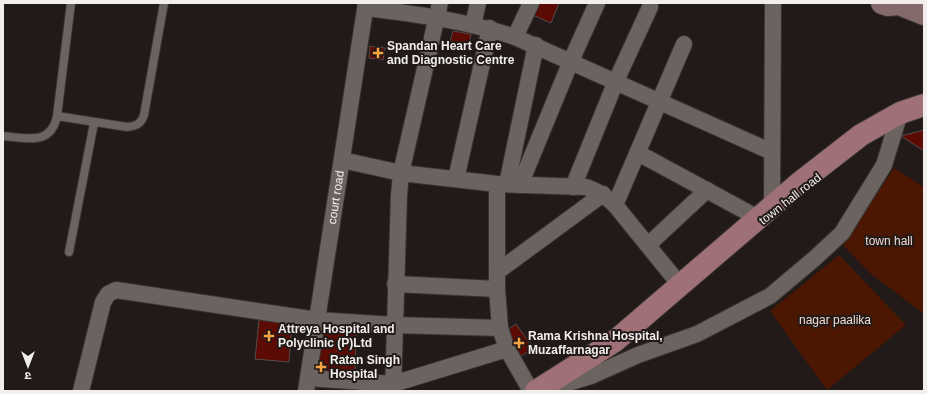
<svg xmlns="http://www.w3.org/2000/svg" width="927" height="394" font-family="Arial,'Noto Sans Devanagari',sans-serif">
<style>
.green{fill:#4b1702}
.building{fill:#5c0b04;stroke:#544c4b}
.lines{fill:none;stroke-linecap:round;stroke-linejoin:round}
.lane-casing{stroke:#383432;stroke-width:10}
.street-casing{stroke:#383432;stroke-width:18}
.secondary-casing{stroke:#383432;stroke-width:24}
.primary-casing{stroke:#383432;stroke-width:24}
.lane{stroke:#6b6360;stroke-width:8}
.street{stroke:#6b6360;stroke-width:16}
.secondary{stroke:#856a6b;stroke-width:22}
.primary{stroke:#9f7176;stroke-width:22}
.poi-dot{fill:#f4a443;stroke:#211a18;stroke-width:1.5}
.labels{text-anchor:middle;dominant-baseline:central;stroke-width:4;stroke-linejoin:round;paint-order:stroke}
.poi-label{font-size:12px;font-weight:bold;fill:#f2eeec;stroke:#211a18;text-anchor:start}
.street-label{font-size:12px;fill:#f2eeec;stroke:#211a18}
.park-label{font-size:12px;fill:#f2dbd2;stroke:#211a18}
</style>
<rect width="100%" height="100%" fill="#211a18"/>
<path class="green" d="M894,168l30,19 -1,126 -53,-40 -27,-28z
M839,255l67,70 -79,65 -57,-79z"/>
<path class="building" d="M533,3h26l-8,20 -23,-10z
M453,31l18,3 -2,12 -19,-4z
M370,46l15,2 -2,12 -14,-2z
M924,130v21l-23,-15z
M259,320l33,3 -3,39 -34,-3z
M516,324l17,24 -13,9 -17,-24z
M356,325l-1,51 -44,-2 6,-41 8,-7z"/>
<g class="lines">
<defs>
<path id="lane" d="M57,116l70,11c9,-1 14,-3 17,-12l20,-112
M3,136c24,2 48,10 54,-20l14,-113
M69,252l25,-129"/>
<g id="street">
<path d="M366,8c51,6 100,13 149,29l257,115"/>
<path d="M473,25l5,-22"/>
<path d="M515,37l16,-34"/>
<path d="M638,153l120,65"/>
<path d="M342,160l59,13 96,11 89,3c14,5 19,9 29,18l65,80 8,-7"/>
<path d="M456,179l34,-151"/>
<path d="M497,184v105l3,39 7,21 24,42"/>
<path d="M507,184l29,-139"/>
<path d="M520,185l51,-124 26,-58"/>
<path d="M573,187l43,-106 34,-74"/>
<path d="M615,205l69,-161"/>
<path d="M772,206l1,-203"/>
<path d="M648,245l59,-55"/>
<path d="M497,272l106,-78"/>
<path d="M395,284l102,5"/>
<path d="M308,378l85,6 114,-35"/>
<path d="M551,388l40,-12 47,-21 59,-21 73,-38 44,-37 28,-26 42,-68 16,-52"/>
<path d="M81,391l22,-89 5,-8 8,-4 201,30 77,5 106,3"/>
<path id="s1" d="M306,391l60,-388"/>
<path d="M393,391l6,-196 2,-22 39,-170"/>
</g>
<path id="secondary" d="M882,3l6,2 11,-1 25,10"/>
<path id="primary" d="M536,391l79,-50 183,-157 63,-49 39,-22 24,-8"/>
</defs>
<use href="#lane" class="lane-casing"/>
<use href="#street" class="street-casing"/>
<use href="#secondary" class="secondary-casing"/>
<use href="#primary" class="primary-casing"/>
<use href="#lane" class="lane"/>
<use href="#street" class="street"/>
<use href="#secondary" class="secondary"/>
<use href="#primary" class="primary"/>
</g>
<g class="poi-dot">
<path d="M376 47h4v4h4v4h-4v4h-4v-4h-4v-4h4z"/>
<path d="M267 330h4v4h4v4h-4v4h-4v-4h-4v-4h4z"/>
<path d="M517 337h4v4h4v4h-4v4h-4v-4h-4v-4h4z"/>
<path d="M319 361h4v4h4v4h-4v4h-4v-4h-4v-4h4z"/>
</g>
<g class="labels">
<g class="poi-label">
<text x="387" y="46">Spandan Heart Care<tspan x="387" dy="14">and Diagnostic Centre</tspan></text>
<text x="278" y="329">Attreya Hospital and<tspan x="278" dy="14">Polyclinic (P)Ltd</tspan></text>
<text x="528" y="336">Rama Krishna Hospital,<tspan x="528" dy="14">Muzaffarnagar</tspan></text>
<text x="330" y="360">Ratan Singh<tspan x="330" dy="14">Hospital</tspan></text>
</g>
<g class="street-label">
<text stroke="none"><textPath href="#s1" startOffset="196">court road</textPath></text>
<text transform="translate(790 199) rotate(-38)">town hall road</text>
</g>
<g class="park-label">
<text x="889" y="241">town hall</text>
<text x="835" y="320">nagar paalika</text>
</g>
</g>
<rect width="927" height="394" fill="none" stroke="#f2eeec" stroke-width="8"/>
<g transform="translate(28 366) rotate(180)" stroke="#211a18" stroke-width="3" paint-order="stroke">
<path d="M0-3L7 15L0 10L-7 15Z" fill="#f2eeec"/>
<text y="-6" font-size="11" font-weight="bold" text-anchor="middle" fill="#f2eeec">उ</text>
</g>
</svg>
